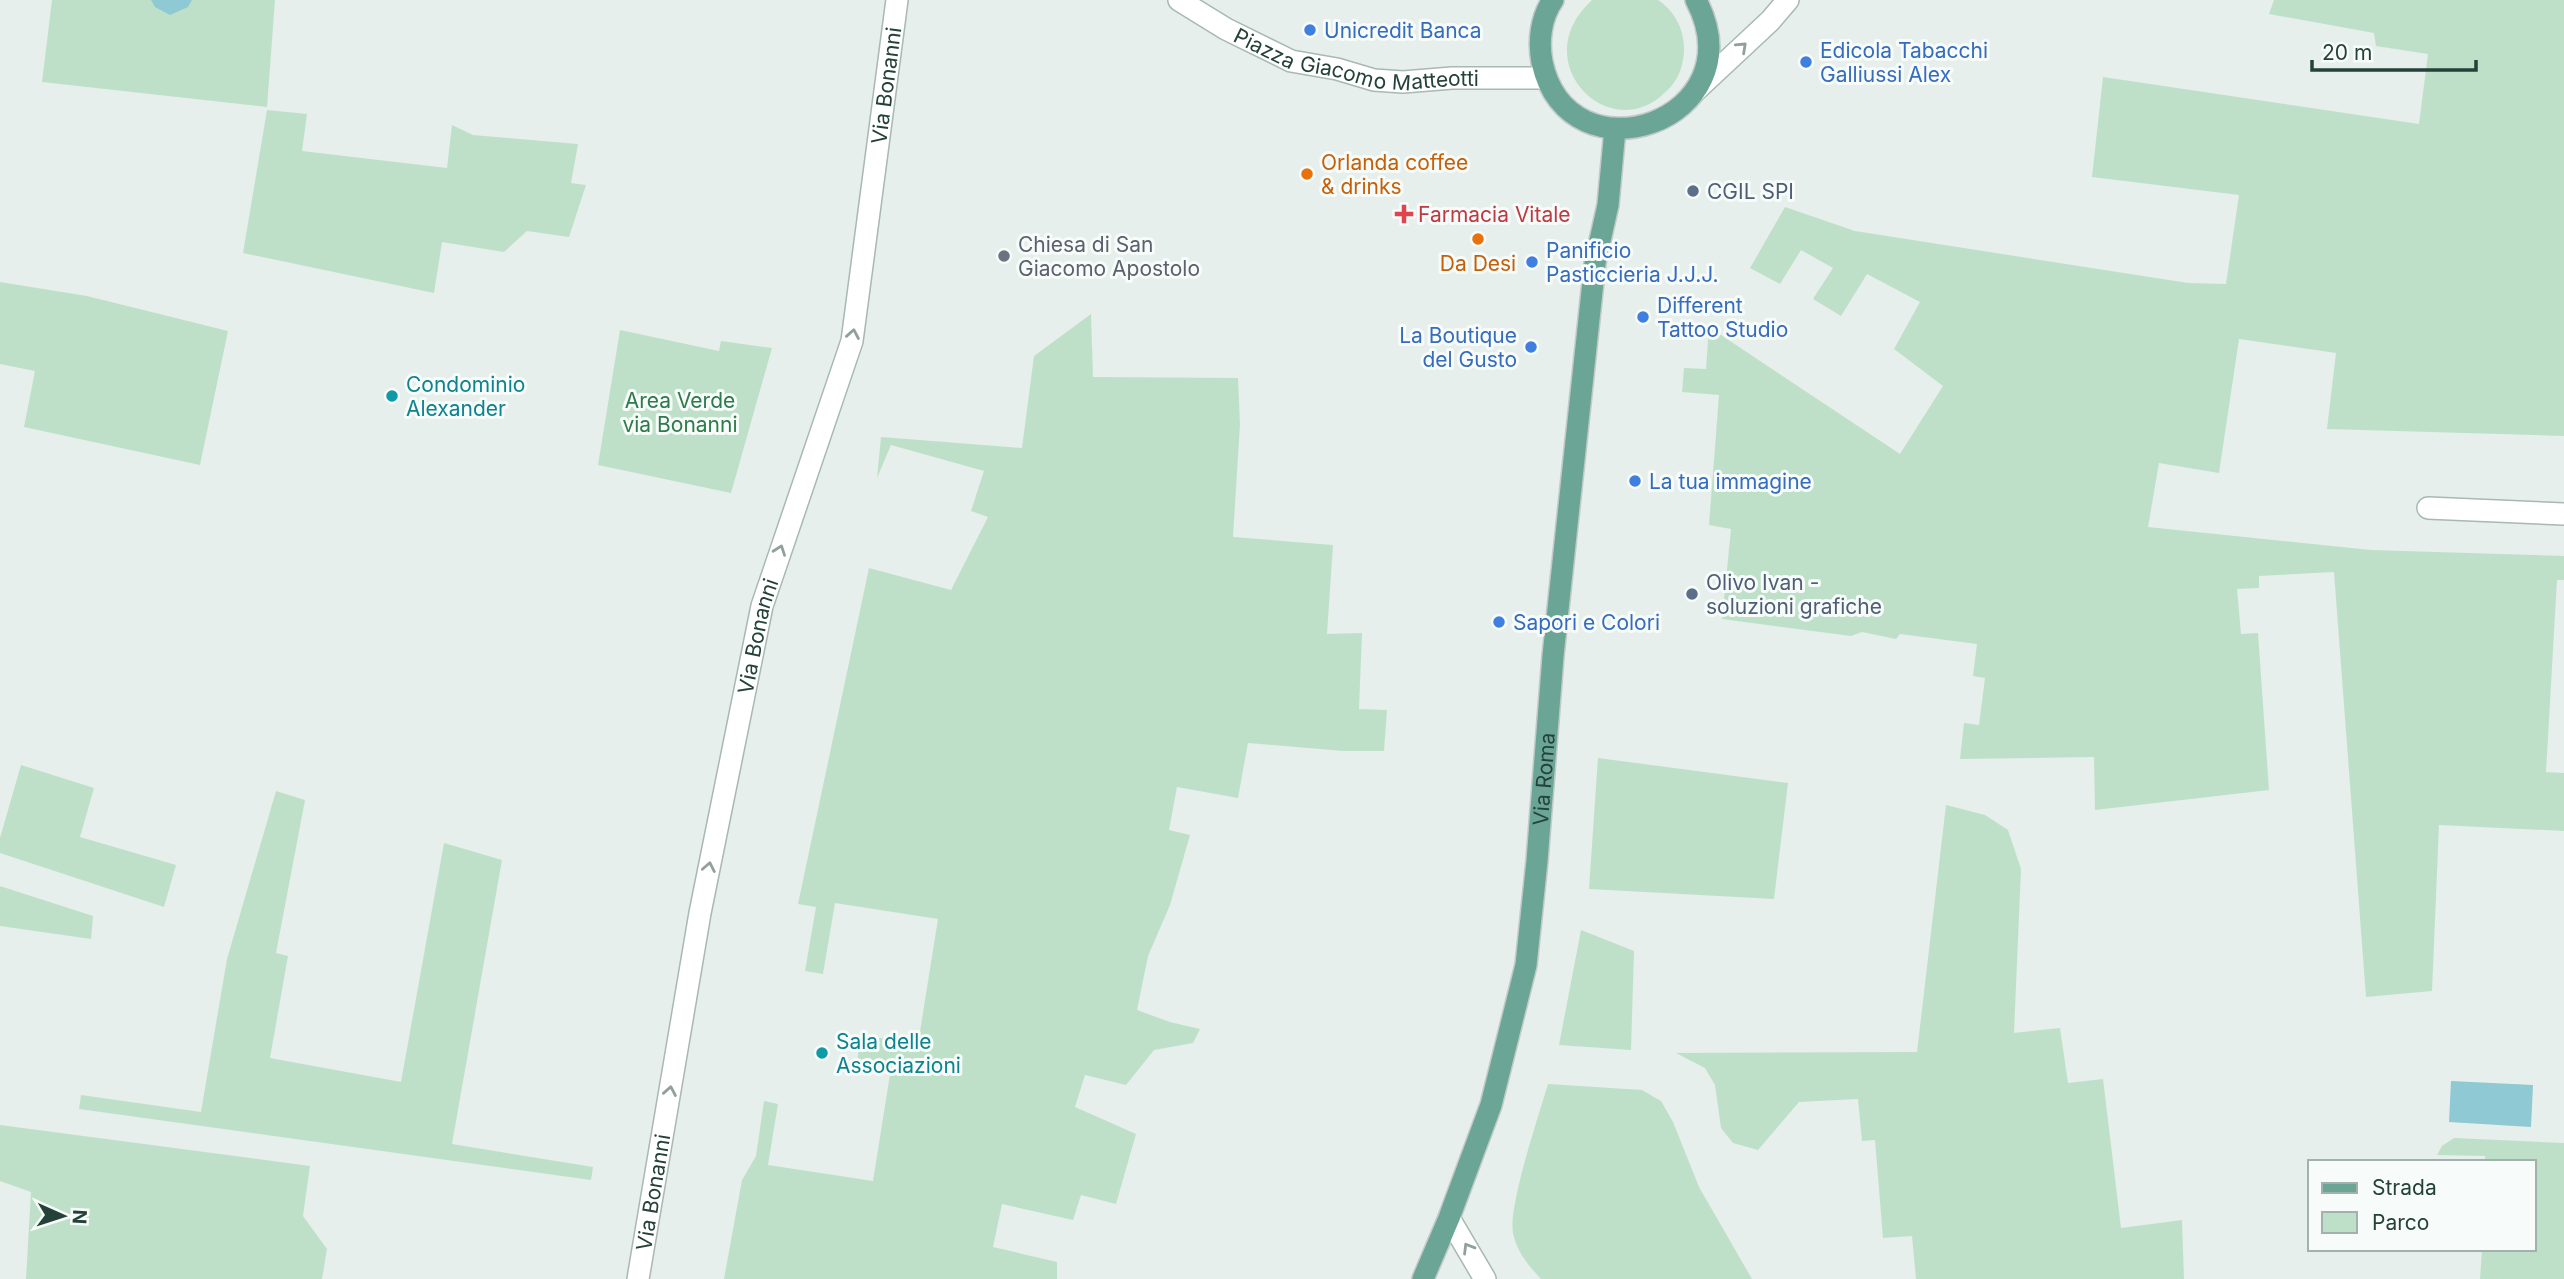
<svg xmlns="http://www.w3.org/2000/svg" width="2564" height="1279" font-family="Inter,sans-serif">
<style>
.green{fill:#bfe0c8}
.water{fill:#8ec9d4}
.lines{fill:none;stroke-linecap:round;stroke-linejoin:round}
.minor-casing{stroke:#a8b8b2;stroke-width:24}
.major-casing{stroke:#c2cac8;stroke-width:24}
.minor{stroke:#fff;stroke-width:21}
.major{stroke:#6aa596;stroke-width:21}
.oneway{stroke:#92a09c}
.shop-dot{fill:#3f7fe0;stroke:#f7fbf9;stroke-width:2.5}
.food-dot{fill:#e8710a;stroke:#f7fbf9;stroke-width:2.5}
.service-dot{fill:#5c6f8a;stroke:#f7fbf9;stroke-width:2.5}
.health-dot{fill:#e0444e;stroke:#f7fbf9;stroke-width:2.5}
.worship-dot{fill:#6b7280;stroke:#f7fbf9;stroke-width:2.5}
.culture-dot{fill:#0f9aa8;stroke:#f7fbf9;stroke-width:2.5}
.labels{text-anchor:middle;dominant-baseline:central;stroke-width:6;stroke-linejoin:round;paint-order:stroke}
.shop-label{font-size:21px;fill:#366cbe;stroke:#f7fbf9;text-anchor:start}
.street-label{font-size:21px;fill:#24423a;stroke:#f7fbf9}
.food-label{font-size:21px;fill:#c56008;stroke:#f7fbf9;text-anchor:start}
.service-label{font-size:21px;fill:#4e5e75;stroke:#f7fbf9;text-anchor:start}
.health-label{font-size:21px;fill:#be3a42;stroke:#f7fbf9;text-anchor:start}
.worship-label{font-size:21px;fill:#5b616d;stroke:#f7fbf9;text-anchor:start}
.culture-label{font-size:21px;fill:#0d838f;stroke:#f7fbf9;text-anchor:start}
.park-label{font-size:21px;fill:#2d7a4b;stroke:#f7fbf9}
</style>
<rect width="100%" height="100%" fill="#e6efeb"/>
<path class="green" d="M52,0h223l-8,107 -225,-25z
M1592,0h66c17,11 27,31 26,51 -1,20 -8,33 -24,46 -55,45 -134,-37 -68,-97z
M2274,0h290v436l-237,-7 9,-76 -97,-14 -20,134 -60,-10 -11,64 223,23 193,6v24h-7l-11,192 18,1v58l-125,-6 -7,166 -66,6 -32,-425 -75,4v12l-22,1 4,45 17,-1 11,157 -174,20 -1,-53 -134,2 4,-36 15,2 6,-47 -12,-2 4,-32 -77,-10 -4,5 -34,-7 -11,4 -129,-17 9,-90 -22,-4 10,-130 -37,-3 2,-24 22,1 3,-42 191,127 43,-68 -49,-37 26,-47 -53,-28 -26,42 -28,-17 20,-31 -32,-18 -21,34 -30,-16 35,-61 70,24 333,52 38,1 13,-89 -147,-18 11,-100 316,47 9,-70 -52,-8 -2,-13 -105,-19z
M267,110l40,4 -5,37 145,17 5,-43 21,10 105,9 -7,39 15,2 -17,52 -42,-6 -23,21 -62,-10 -8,51 -191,-40z
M0,282l87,14 141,35 -28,134 -176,-38 11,-56 -35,-7z
M1091,314l2,63 145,1 2,46 -7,113 100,8 -6,89 35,-1 -3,76 28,1 -3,41h-41l-95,-8 -10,55 -61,-11 -8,43 21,5 -20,70 -22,51 -11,54 33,12 30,7 -7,14 -39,7 -28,35 -41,-10 -10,32 61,27 -20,70 -35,-9 -8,25 -71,-16 -9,43 64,15v17h-333l18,-99 14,-24 8,-55 14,3 -10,61 105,16 18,-113 -34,-6 4,-27 57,9 20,-125 -103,-16 -12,71 -18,-3 11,-64 -18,-3 71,-336 82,22 37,-73 -17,-6 13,-40 -93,-26 -14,33 4,-41 141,11 12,-92z
M620,330l99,21 2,-10 51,7 -41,145 -133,-28z
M1598,758l190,25 -14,116 -185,-10z
M21,765l73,23 -14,49 96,28 -12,42 -164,-54v-15z
M276,791l29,9 -29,153 12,3 -18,102 131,24 43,-239 58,17 -50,284 141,23 -2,13 -512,-71 2,-14 120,17 26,-153z
M1946,805l39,10 23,15 13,39 -7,164 46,-5 8,55 35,-4 18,149 61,-8 2,59h-268l-4,-43 -29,2 -8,-98 -13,1 -4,-42 -59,3 -41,48 -25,-7 -12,-15 -6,-43 -10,-17 -29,-15 241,-1z
M0,886l93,30 -2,23 -91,-13z
M1581,930l53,21 -3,99 -72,-5z
M1548,1084l94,6 19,11 12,21 26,65 53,92h-211c-13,-14 -24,-27 -28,-46 -5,-27 26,-118 35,-149z
M0,1125l310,41 -7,50 24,33 -5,30h-296l5,-87 -31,-11z
M2454,1138l110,5v136h-84l2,-30h52v-87h-49v-6l-48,-1 5,-9z"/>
<path class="water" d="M151,0h41l-4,7 -18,8 -15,-8z
M2451,1081l82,4 -2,42 -82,-5z"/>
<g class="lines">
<defs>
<g id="minor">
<path id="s1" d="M1179,0l47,29 65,32 46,8 37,11 29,2 49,-4h94"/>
<path d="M1695,91l75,-70 18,-21"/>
<path d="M2428,508l136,6"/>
<path d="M1449,1218l36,61"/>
<path id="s2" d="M638,1279l62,-366 62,-307 90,-265 45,-341"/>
</g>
<g id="major">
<path d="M1553,0c-12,17 -15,41 -11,62 26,123 217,59 154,-62"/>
<path id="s3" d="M1423,1279l26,-61 42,-113 35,-140 11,-104 16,-205 42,-393 13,-58 7,-76"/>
</g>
</defs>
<use href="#minor" class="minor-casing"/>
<use href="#major" class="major-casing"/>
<use href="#minor" class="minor"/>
<use href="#major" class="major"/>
</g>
<defs><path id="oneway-chevron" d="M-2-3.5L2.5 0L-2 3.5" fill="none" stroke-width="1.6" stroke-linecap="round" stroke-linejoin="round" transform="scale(1.75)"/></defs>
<g class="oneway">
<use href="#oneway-chevron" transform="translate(1742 47) rotate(-43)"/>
<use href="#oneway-chevron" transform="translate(853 334) rotate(-80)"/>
<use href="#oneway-chevron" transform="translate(780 550) rotate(-70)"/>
<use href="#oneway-chevron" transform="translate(709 867) rotate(-79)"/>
<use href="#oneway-chevron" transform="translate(670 1091) rotate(-80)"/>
<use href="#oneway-chevron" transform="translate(1468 1248) rotate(-121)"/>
</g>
<g class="shop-dot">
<circle cx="1310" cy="30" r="7"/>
<circle cx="1806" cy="62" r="7"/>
<circle cx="1532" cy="262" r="7"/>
<circle cx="1643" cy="317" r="7"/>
<circle cx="1531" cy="347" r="7"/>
<circle cx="1635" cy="481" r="7"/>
<circle cx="1499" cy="622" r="7"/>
</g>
<g class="food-dot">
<circle cx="1307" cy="174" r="7"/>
<circle cx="1478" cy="239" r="7"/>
</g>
<g class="service-dot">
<circle cx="1693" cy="191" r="7"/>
<circle cx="1692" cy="594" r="7"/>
</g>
<path class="health-dot" d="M1400.5 203.5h7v7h7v7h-7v7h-7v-7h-7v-7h7z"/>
<circle class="worship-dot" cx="1004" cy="256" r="7"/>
<g class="culture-dot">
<circle cx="392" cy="396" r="7"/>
<circle cx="822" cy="1053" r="7"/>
</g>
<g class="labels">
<g class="shop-label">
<text x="1324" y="30">Unicredit Banca</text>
<text x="1820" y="50">Edicola Tabacchi<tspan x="1820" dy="24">Galliussi Alex</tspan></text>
<text x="1546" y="250">Panificio<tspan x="1546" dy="24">Pasticcieria J.J.J.</tspan></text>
<text x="1657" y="305">Different<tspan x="1657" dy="24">Tattoo Studio</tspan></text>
<text x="1517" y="335" text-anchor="end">La Boutique<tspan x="1517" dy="24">del Gusto</tspan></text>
<text x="1649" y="481">La tua immagine</text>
<text x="1513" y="622">Sapori e Colori</text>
</g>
<g class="street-label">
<text stroke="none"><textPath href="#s1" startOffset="192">Piazza Giacomo Matteotti</textPath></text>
<text stroke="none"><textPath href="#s2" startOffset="1222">Via Bonanni</textPath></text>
<text stroke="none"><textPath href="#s2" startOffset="654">Via Bonanni</textPath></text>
<text stroke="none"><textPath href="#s3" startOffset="518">Via Roma</textPath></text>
<text stroke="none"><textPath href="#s2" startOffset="88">Via Bonanni</textPath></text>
</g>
<g class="food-label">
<text x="1321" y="162">Orlanda coffee<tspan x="1321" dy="24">&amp; drinks</tspan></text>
<text x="1478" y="263" text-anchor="middle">Da Desi</text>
</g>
<g class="service-label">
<text x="1707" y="191">CGIL SPI</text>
<text x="1706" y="582">Olivo Ivan -<tspan x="1706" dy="24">soluzioni grafiche</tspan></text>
</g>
<g class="health-label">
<text x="1418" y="214">Farmacia Vitale</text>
</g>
<g class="worship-label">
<text x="1018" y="244">Chiesa di San<tspan x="1018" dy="24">Giacomo Apostolo</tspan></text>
</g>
<g class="culture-label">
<text x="406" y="384">Condominio<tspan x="406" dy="24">Alexander</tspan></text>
<text x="836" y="1041">Sala delle<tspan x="836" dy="24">Associazioni</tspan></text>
</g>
<g class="park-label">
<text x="680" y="400">Area Verde<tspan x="680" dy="24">via Bonanni</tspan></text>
</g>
</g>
<rect x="2308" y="1160" width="228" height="91" fill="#f7fbf9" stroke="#a3b1ad" stroke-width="2"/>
<rect x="2322" y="1183" width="35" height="10" fill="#6aa596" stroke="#a3b1ad" stroke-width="2"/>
<text x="2372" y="1195" font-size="21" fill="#24423a">Strada</text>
<rect x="2322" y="1212" width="35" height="21" fill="#bfe0c8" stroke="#a3b1ad" stroke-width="2"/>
<text x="2372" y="1230" font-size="21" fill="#24423a">Parco</text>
<g transform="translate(63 1216) rotate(93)" stroke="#f7fbf9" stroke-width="5" paint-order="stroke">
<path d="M0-5L12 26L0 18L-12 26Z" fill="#24423a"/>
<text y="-10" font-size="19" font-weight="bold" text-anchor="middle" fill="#24423a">N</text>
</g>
<path d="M2312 60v10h164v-10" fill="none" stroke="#24423a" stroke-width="3.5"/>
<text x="2322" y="60" font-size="21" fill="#24423a" stroke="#f7fbf9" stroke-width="5" paint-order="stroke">20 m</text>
</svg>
